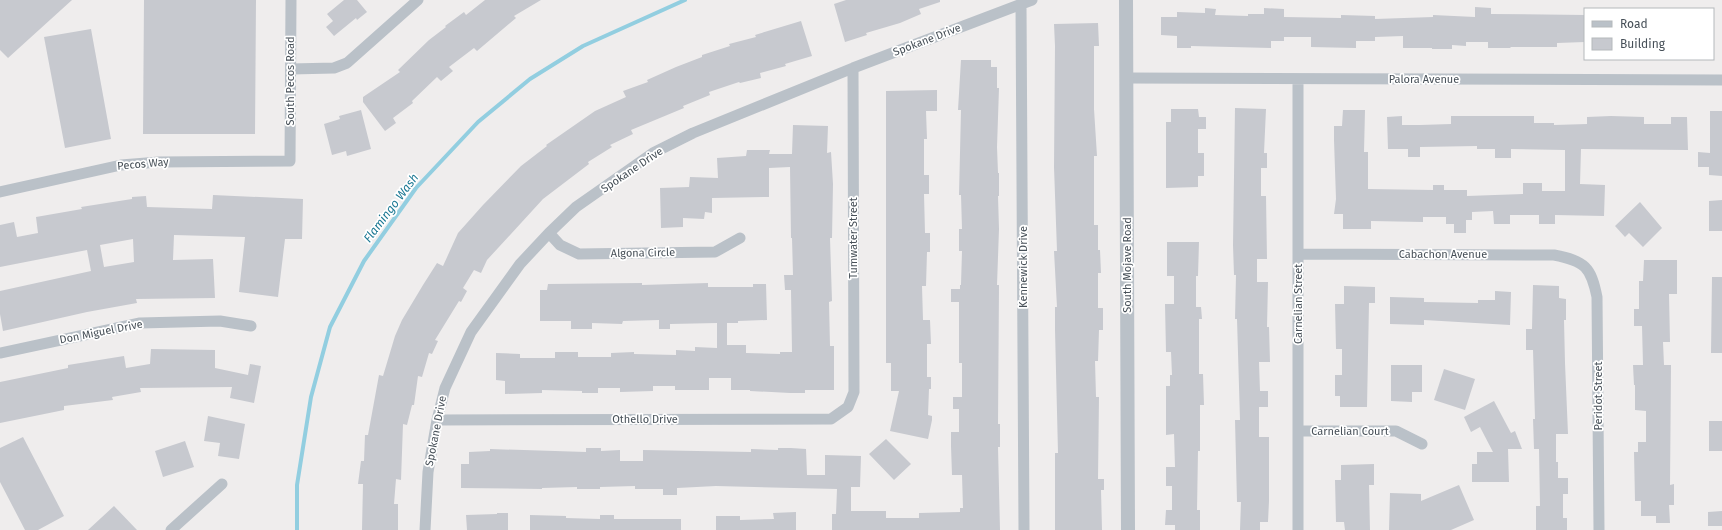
<svg xmlns="http://www.w3.org/2000/svg" width="1722" height="530" font-family="'Fira Sans',sans-serif">
<style>
.lines{fill:none;stroke-linecap:round;stroke-linejoin:round}
.stream{stroke:#92cee0;stroke-width:4}
.building{fill:#c7c9cf;fill-rule:evenodd}
.minor{stroke:#bac1c8;stroke-width:11}
.tertiary{stroke:#bac1c8;stroke-width:14}
.labels{text-anchor:middle;dominant-baseline:central;stroke-width:3.5;stroke-linejoin:round;paint-order:stroke}
.street-label{font-size:11px;fill:#475058;stroke:#fff}
.water-label{font-size:12px;font-style:italic;fill:#1d7994;stroke:#fff}
</style>
<rect width="100%" height="100%" fill="#efeded"/>
<g class="lines">
<path class="stream" d="M297,530v-45l14,-88 19,-70 34,-66 52,-73 62,-66 52,-43 53,-33 102,-46"/>
</g>
<path class="building" d="M0,0h72l-64,58 -8,-8z
M144,0h112l-1,134h-112z
M344,0h13l10,12 -10,8 -1,-2 -22,18 -8,-9 7,-6 -6,-7z
M485,0h56l-27,16 2,2 -39,33 -3,-3 -25,19 4,4 -12,10 -4,-4 -25,24 1,2 -20,15 3,5 -11,8 -22,-29v-5l37,-25 -2,-2 31,-30 17,-13 -1,-1 19,-14 2,3z
M846,0h94v2l-21,7 2,5 -21,9 -34,10 1,2 -22,7 -11,-38z
M1475,7l16,1v6l94,1v27l-28,1v4h-46l-1,1h-22v-6h-22v4l-14,-1v4h-20v-1h-29v-12l-28,1v4h-19v7l-45,-1v-10h-27v4h-13v7l-80,-2v2h-14v-12l-16,-1v-18h16v-5l28,1v-5l11,1 -1,6 33,1v-2h16v-6l20,1v8l57,1v-3l34,1v3l58,-2v-2l42,2z
M801,21l11,35 -27,8 1,2 -26,7 1,5 -21,5 -1,-1 -30,10 1,3 -27,11 1,2 -53,22 2,4 -23,11 2,2 -24,15 1,2 -46,35 -56,61 -6,13 -7,-3 -11,18 4,3 -6,11 -2,-1 -24,39 3,1 -6,13 -3,-1 -7,24 -4,-1 -4,29h-2l-5,20 -4,-1 -2,56 -5,-1 -2,25h4v26h-36l1,-46h-5l3,-23h3l1,-26h3l11,-60 4,1 12,-40 7,-16 21,-35 14,-22 6,3 15,-33 25,-28 38,-39 26,-20 -1,-1 49,-34 31,-14 -3,-6 25,-9 -1,-2 29,-13 26,-10v-2l28,-9 -1,-2 27,-7 -1,-2z
M1098,23l1,23h-5v63l3,47h-3v69h4v25h2l1,23h-3v35h5v22h-4l-1,31h-3l1,36h3l-1,82h6v11h-3l1,40h-47v-77h3l-3,-123v-23h2l-3,-56h3l-3,-84 1,-121 -1,-22z
M91,29l20,110 -46,9 -21,-111z
M961,60h30v7h6v21h2l-2,59 1,26h1v23h-1l1,33 -2,56h2l-1,139h2v23h-2l2,83h-168v-16h4l1,-25 -121,-3 -39,2v7h-14v-6h-28v-3l-35,1v2h-23v-2l-35,1v1l-81,-1v-24h8v-12l21,-1v-2l96,3v-4h15v3l19,-1v11h23v-11l108,2v-3l27,1v-2h13l15,1 1,26h18v-20l36,1 -1,31h-9v24h35v7h33v-5l41,-1v-4h3l-1,-33h-10l-1,-29v-14h8v-23h-6v-12h9v-34h-3v-61h-8v-13h9v-4h1l1,-34h-3v-22h3l-1,-34h-2l2,-85h-3z
M937,90v21h-11l1,28h-3v36h5v19h-5l1,39h5v19h-3l-1,34h-4l1,34h7l1,24h-4v33h4v12h-2l-1,26 4,1v4l-4,19 -38,-8 9,-40h-8v-28h-5v-272z
M1235,108l31,1 -2,44h3v15h-6v28h5l1,63h-10v23h11l-1,45h2l1,35h-11l1,29h8v16h-9v30h10v64l-1,21h-8v8h-20l1,-28h-4l-2,-82h5l-3,-101h-2l1,-44h-2l-1,-30z
M1171,109h27l1,8h7v12h-8v24h6v23h-6v11l-32,1v-66h5z
M361,110l10,39 -24,7 -1,-5 -14,4 -8,-31 16,-5 -1,-3z
M1343,110h22l-1,42h4v37l65,1v-5h11v5h23v6l56,-2v-11h19v8h23v-41l-54,-1v9h-16v-9h-18v-3l-57,1v10h-12v-8h-20l-1,-32 15,-1v9h18l31,-1v-8h83v7h20v2l33,-1v-7l24,-1 33,1v7h27v-7h16l1,33 -107,-1 -1,35 25,1 -1,31 -49,-1v9h-16v-9h-29v9h-16l-1,-13 -21,1v8h-6v13h-12v-9h-8v-7h-23v5l-52,-1v8h-28v-15h-9l2,-15 -2,-59v-14h8z
M1710,111h12v65l-13,-1v-8h-11v-15l12,1z
M793,125l35,1 -1,27 4,-1 2,32 -1,54h-2l2,63 -3,1 1,44h4v44h-29v3h-15l-40,-2v-1h-19v-12h-22v12h-34v-4h-22v5l-33,1v-4h-22v5h-16v-2l-40,-1v3l-37,1v-13l-9,-1v-27l24,1v4h35v-6h23v5h33v-4l23,-1v2l42,1v-5l19,1v-4l22,1v-25l-47,1v5h-11v-9l-36,1 -1,3 -30,-1v6h-21v-8h-31v-31h7l1,-6 94,-1v2l66,-2v4h45v-3h13l1,36 -29,1v2h-11v22h19v8l34,1v-2h12l-1,-62h-6l-1,-15h9l-1,-37h-1l-1,-71 -21,1v29l-57,1v15l-7,-1 -1,7 -21,-1v9l-22,1 -1,-40 29,-1 1,-10 28,1 -1,-20 29,-2 1,-6h23l-1,4h23z
M213,195l90,4 -1,40h-17l-7,58 -39,-5 6,-55 -71,-2 -1,25 40,-1 2,39 -79,1 1,4 -50,9 -84,19 -3,-17v-23l91,-20 -4,-21 -87,17v-42l14,-3 3,15 21,-4 -2,-16 46,-8 -1,-2 51,-8v-2l14,-1 1,11 65,2zM133,239l1,23 -30,5 -4,-22z
M1722,200v31h-13v-30z
M1640,202l22,26 -19,19 -14,-14 -4,4 -10,-11z
M1167,242h32l-1,34h-2v31h5l1,12h-3v55h4l1,31h-4v46h-2l-1,59h3v20h-25v-5h-10l1,-15h6v-24h-6v-19h9l-1,-33 -8,1v-49h4v-11h2l-1,-23h-5l-1,-48h9v-28h-7z
M1644,260h33v34h-8l1,48h-7l1,23h7l-1,120 4,-1v21h-5l1,18h-14v-7h-15v-15h-6l-1,-49h4v-10h8v-31l-11,-1v-25h-1l-1,-20h10l-1,-39h-8v-17h5v-28h4z
M1712,277h10v76h-11z
M1533,285l26,1v12l7,1v21h-2l1,43 3,71h-12v28h2v16h10v16h-5v24h4v12h-31v-24h4l-1,-57h-5l-1,-30h2l-2,-69h-7v-21h6z
M1344,286l31,1v16h-6l-2,104h-27v-11h-5v-21h7v-26h-6l-1,-45h9z
M1495,291l16,1 -1,33 -86,-5v5l-34,-1v-27l34,1v4l54,1v-3h17z
M151,349l64,1v18l33,7 2,-11 11,2 -7,37 -24,-5 2,-11 -92,1 1,4 -29,5 1,3 -49,6v4l-64,13v-41l68,-14v-3l56,-9 2,12 24,-4z
M1391,365h31v27h-10v10l-21,-1z
M1444,369l31,10 -10,31 -31,-10z
M1494,401l17,32 4,-2 7,18h-14l1,33h-37v-18h5v-12h16l-13,-25 -9,5 -7,-15z
M208,416l37,8 -6,35 -21,-3 2,-13 -16,-2z
M1709,421h13v30h-13z
M23,437l41,79 -26,14h-13l-25,-48v-34z
M886,439l25,25 -17,16 -25,-26z
M185,441l9,26 -31,10 -8,-26z
M1374,464v21h-5l1,45h-25l-1,-8h-8l-1,-42h6v-15z
M1459,485l15,35 -23,10h-62l1,-37 31,1v7z
M114,506l23,24h-49z
M1722,511v15h-14v-14z
M796,512v18h-80v-14h24v4l34,-1 -1,-6z
M497,513h11v17h-41l-1,-15 31,-1z
M530,515l36,1v2l34,1v-4h14v4h67v11h-151z"/>
<g class="lines">
<path class="minor" d="M1021,4l3,526
M291,69l43,-1 13,-5 71,-63
M1126,78l596,2
M1298,79v451
M0,192l121,-27 38,-3 131,-1 1,-161
M549,233l11,12 19,9 136,-2 25,-14
M1298,254l256,1c31,6 37,12 43,42l2,233
M0,353l140,-30 80,-2 31,5
M437,420l394,-1 17,-12 6,-15 -1,-324
M1298,431h98l26,13
M171,530l51,-46
M425,530l3,-58 9,-52 8,-32 26,-56 49,-68 29,-31 27,-26 77,-54 40,-20 160,-65 179,-68"/>
<path class="tertiary" d="M1126,0l2,530"/>
</g>
<g class="labels">
<g class="street-label">
<text transform="translate(927 40) rotate(-21)">Spokane Drive</text>
<text x="1424" y="79">Palora Avenue</text>
<text transform="translate(290 81) rotate(-90)">South Pecos Road</text>
<text transform="translate(143 164) rotate(-5)">Pecos Way</text>
<text transform="translate(632 170) rotate(-34)">Spokane Drive</text>
<text transform="translate(853 238) rotate(-90)">Tumwater Street</text>
<text transform="translate(643 253) rotate(-1)">Algona Circle</text>
<text x="1443" y="254">Cabachon Avenue</text>
<text transform="translate(1127 265) rotate(-90)">South Mojave Road</text>
<text transform="translate(1023 267) rotate(-90)">Kennewick Drive</text>
<text transform="translate(1298 304) rotate(-90)">Carnelian Street</text>
<text transform="translate(101 332) rotate(-11)">Don Miguel Drive</text>
<text transform="translate(1598 396) rotate(-90)">Peridot Street</text>
<text x="645" y="419">Othello Drive</text>
<text transform="translate(436 431) rotate(-79)">Spokane Drive</text>
<text x="1350" y="431">Carnelian Court</text>
</g>
<g class="water-label">
<text transform="translate(391 208) rotate(-53)">Flamingo Wash</text>
</g>
</g>
<rect x="1584" y="8" width="130" height="52" fill="#ffffff" stroke="#b5b9bc"/>
<rect x="1592" y="21" width="20" height="6" fill="#bac1c8" stroke="#b5b9bc"/>
<text x="1620" y="28" font-size="12" fill="#475058">Road</text>
<rect x="1592" y="38" width="20" height="12" fill="#c7c9cf" stroke="#b5b9bc"/>
<text x="1620" y="48" font-size="12" fill="#475058">Building</text>
</svg>
